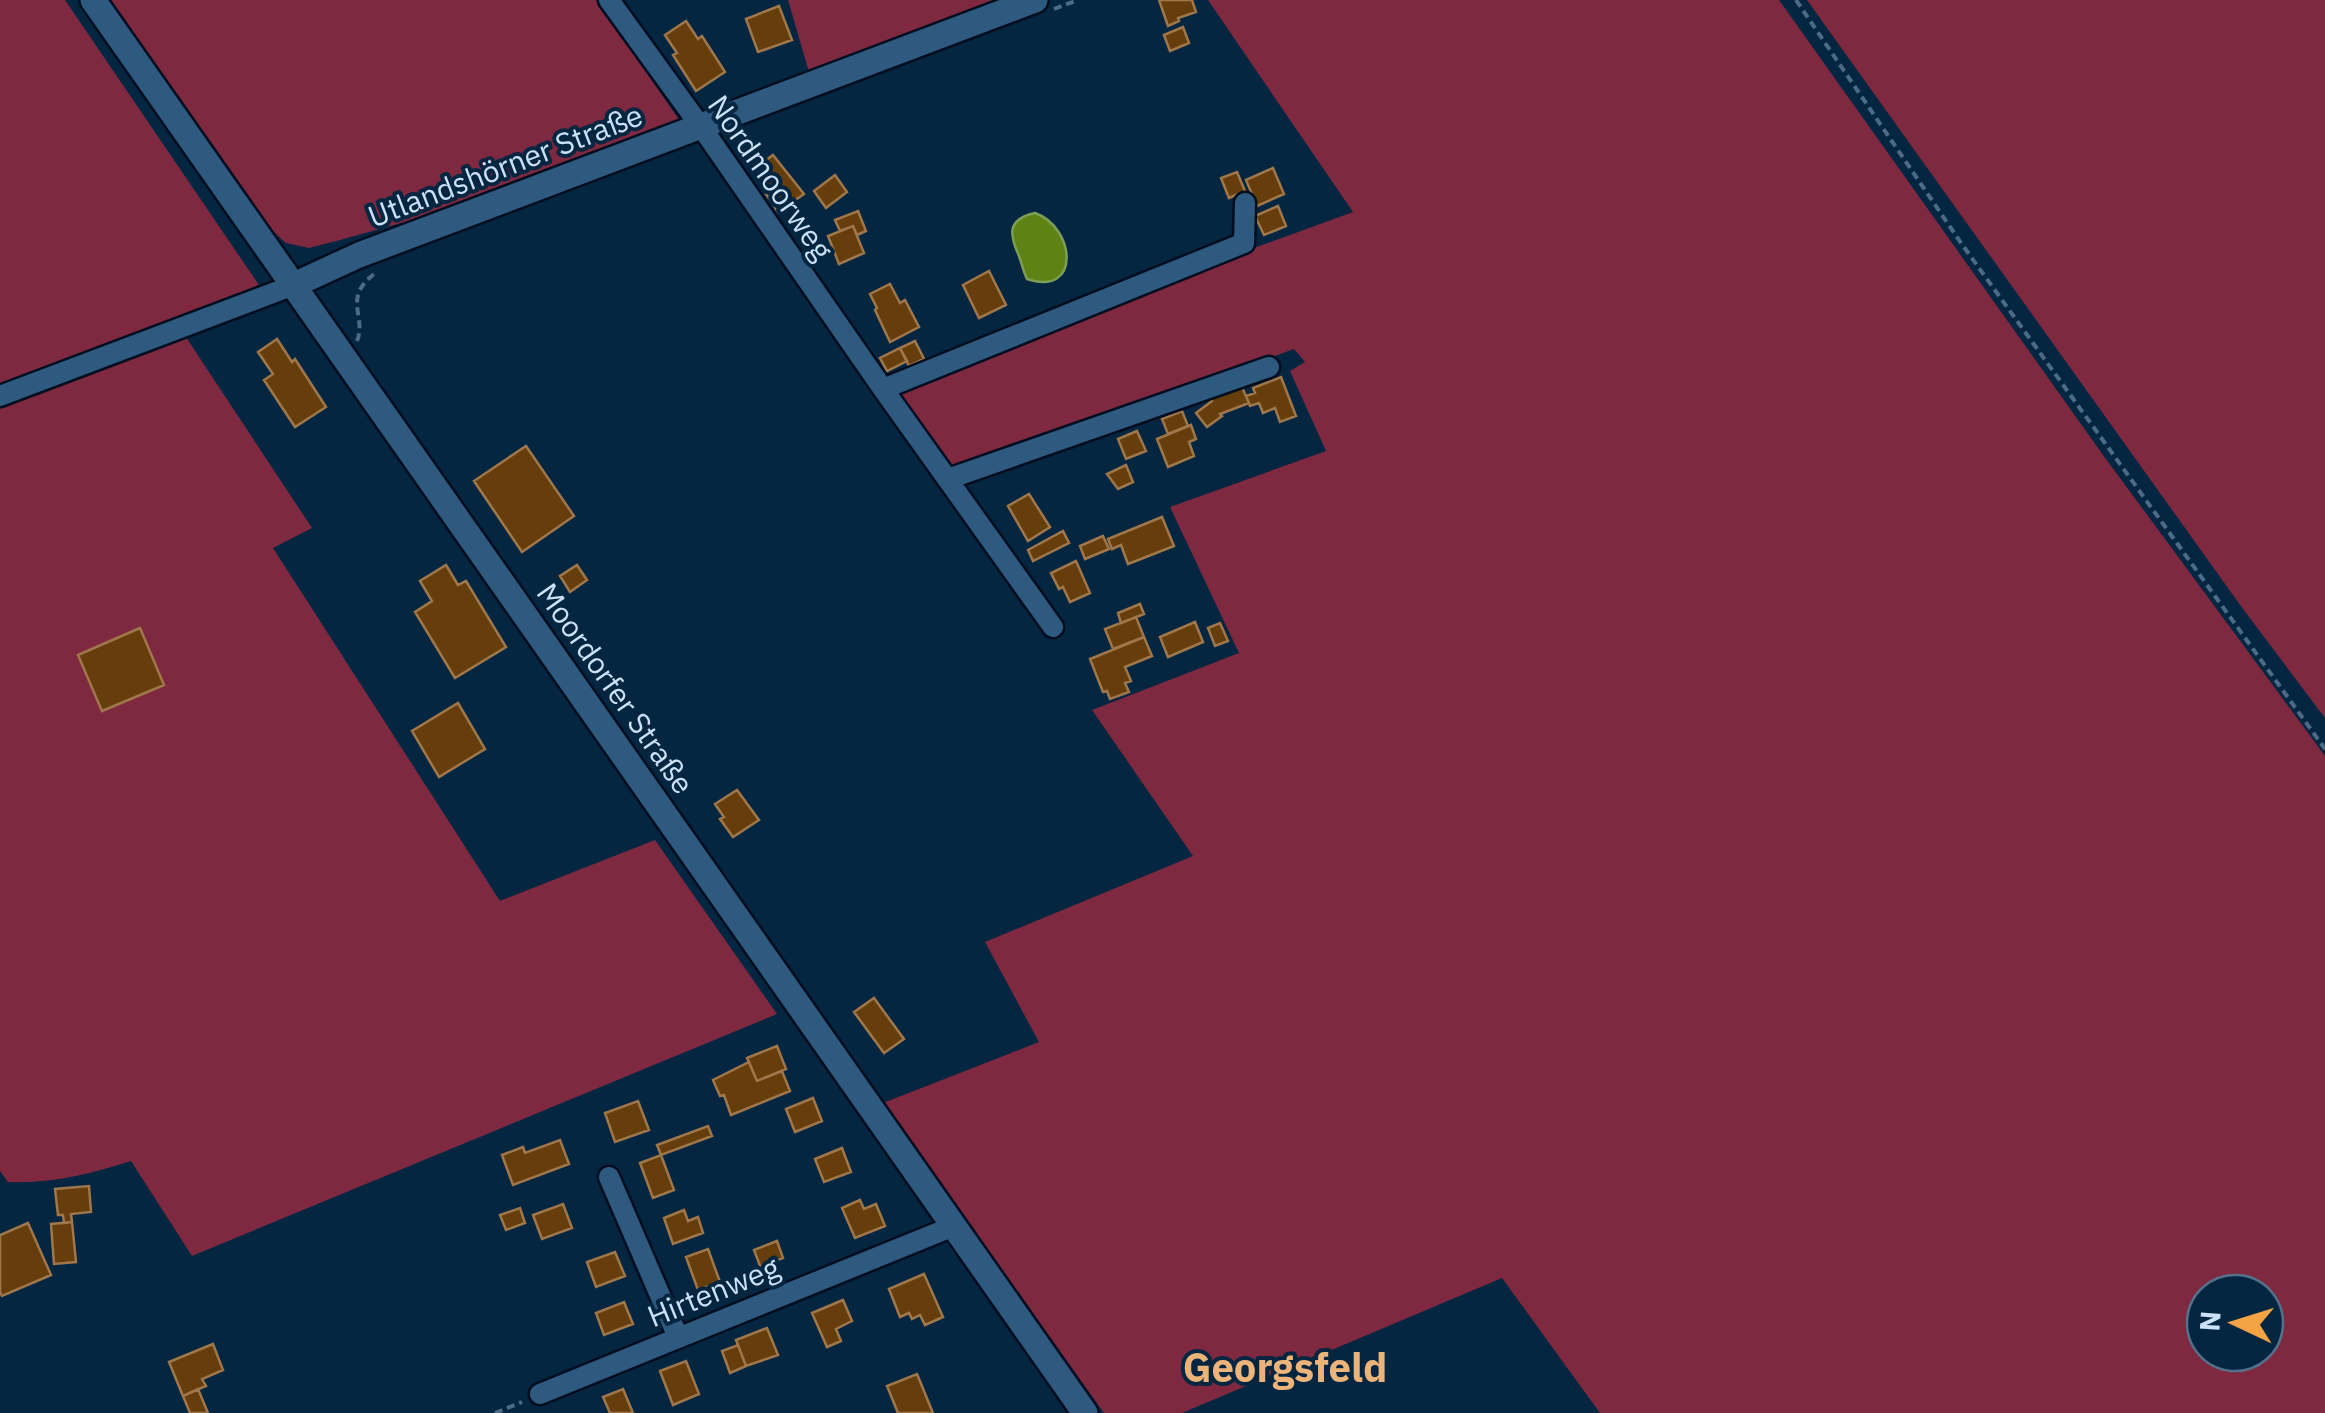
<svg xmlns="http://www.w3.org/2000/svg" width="2325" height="1413" font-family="'IBM Plex Sans',sans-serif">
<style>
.green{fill:#7f2941;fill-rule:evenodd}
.water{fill:#5e8213;stroke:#7e9e57;stroke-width:2.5}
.building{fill:#653e0c;stroke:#a0774b;stroke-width:2.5}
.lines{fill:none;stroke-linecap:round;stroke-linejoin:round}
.street-casing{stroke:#000e20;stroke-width:25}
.secondary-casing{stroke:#000e20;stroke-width:30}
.path{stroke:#4d6b84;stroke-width:4;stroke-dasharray:8 5;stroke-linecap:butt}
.street{stroke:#2f5a7f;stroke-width:20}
.secondary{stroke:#2f5a7f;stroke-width:25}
.labels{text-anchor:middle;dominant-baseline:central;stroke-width:8;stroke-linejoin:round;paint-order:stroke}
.street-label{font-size:30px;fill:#cae1f7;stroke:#042641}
.district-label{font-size:40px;font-weight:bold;fill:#ecb479;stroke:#042641}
</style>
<rect width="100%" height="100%" fill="#042641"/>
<path class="green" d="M0,0h65l194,285 -85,34 138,209 -39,20 227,353 155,-61 122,174 -585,242 -61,-95c-40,13 -81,23 -123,21l-8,-11z
M106,0h490l84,121 -268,99 -72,20 -31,8 -23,-5 -18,-16z
M788,0h206l-185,72z
M1208,0h571l324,455 222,301v657h-725l-98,-135 -320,135h-78l-221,-310 156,-61 -54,-100 208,-86 -101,-146 147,-57 -69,-146 156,-56 -36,-80 15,-9 -11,-13 -338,124 -11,-11 -54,-71 352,-139 110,-40zM2205,1293h60v60h-60z
M1807,0h518v718l-82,-109z"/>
<path class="water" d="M1035,213c40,14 47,84 -8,66 -4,-8 -5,-15 -8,-23 -10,-22 -12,-37 16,-43z"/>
<path class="building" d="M1159,0h33l4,12 -18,6 1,3 -11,5z
M779,6l13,34 -34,12 -12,-33z
M686,21l12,18 4,-3 23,36 -29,19 -23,-36 4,-2 -12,-18z
M1183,27l6,16 -19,8 -6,-16z
M773,155l31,39 -26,18 -12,-18 5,-4 -16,-22z
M1273,168l11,26 -27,12 -11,-26z
M1237,172l8,19 -16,7 -8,-20z
M835,175l12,17 -21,16 -12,-17z
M1278,206l8,20 -22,9 -9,-19z
M858,211l8,20 -9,4 -4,-9 -13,5 -5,-11z
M853,226l11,27 -25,11 -11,-28z
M989,271l17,34 -27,13 -16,-33z
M890,284l10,19 5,-3 14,27 -29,15 -15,-32 2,-2 -7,-14z
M277,339l15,23 3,-3 31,48 -31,20 -31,-47 9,-6 -15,-22z
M915,341l9,18 -15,7 -9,-18z
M900,348l7,13 -20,10 -7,-13z
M1281,377l15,39 -16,6 -5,-14 -12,5 -4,-10 -9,3 -4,-10 9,-3 -2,-5z
M1241,385l8,18 -29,11 2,2 -15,11 -11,-14 16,-12 -1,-4z
M1182,411l6,15 -20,8 -6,-15z
M1191,425l5,14 -7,3 5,14 -26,11 -11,-28z
M1137,431l9,20 -20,8 -8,-20z
M526,446l48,70 -52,36 -48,-71z
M1126,465l7,17 -15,7 -11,-15z
M1029,494l21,33 -22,14 -20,-35z
M1162,517l12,29 -46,18 -7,-19 -9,4 -4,-10z
M1063,531l6,12 -36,18 -5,-11z
M1103,536l6,13 -24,10 -5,-13z
M1076,561l14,32 -20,9 -7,-15 -4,2 -8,-16z
M446,565l12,20 8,-4 40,66 -51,31 -40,-66 17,-11 -12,-20z
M577,565l10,15 -17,12 -10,-16z
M1140,604l4,10 -23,9 -3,-10z
M1136,617l8,20 -31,12 -8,-20z
M1195,622l8,20 -35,15 -8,-20z
M1220,623l8,18 -13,5 -7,-18z
M140,628l24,57 -62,26 -24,-56z
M1144,637l8,19 -27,11 6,14 -6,2 4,9 -19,7 -3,-8 -4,1 -13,-33z
M458,703l27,46 -46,28 -27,-46z
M737,790l22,30 -26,17 -13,-18 4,-2 -9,-13z
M874,998l30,41 -20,14 -30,-41z
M777,1046l9,23 -29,12 -10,-23z
M749,1062l8,19 25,-10 8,20 -59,24 -7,-20 -4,1 -7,-16z
M813,1098l9,23 -27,11 -9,-23z
M638,1101l11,29 -34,12 -10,-29z
M708,1126l4,10 -51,19 -4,-10z
M560,1140l9,24 -56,21 -11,-30 21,-8 2,6z
M842,1148l9,24 -27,10 -9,-23z
M661,1155l13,35 -21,8 -13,-35z
M89,1186l2,26 -20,2 1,8 -8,1 -1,-8h-5l-3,-26z
M860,1200l4,9 12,-5 9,22 -30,12 -13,-30z
M563,1204l9,24 -30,11 -9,-24z
M520,1208l5,15 -19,7 -6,-15z
M684,1210l4,11 10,-4 5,16 -30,11 -9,-26z
M72,1222l4,40 -22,2 -3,-40z
M28,1223l23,52 -49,21 -2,-4v-57z
M777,1241l6,17 -8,3 1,4 -14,6 -8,-21z
M708,1249l12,33 -22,8 -12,-33z
M615,1252l10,24 -29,11 -9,-25z
M924,1274l19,43 -18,8 -5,-10 -8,4 -3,-6 -9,4 -11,-28z
M843,1300l9,21 -16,8 5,12 -14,6 -15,-34z
M624,1302l9,22 -29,11 -8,-22z
M767,1328l11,27 -32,11 -10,-26z
M213,1344l10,26 -21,9 4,7 -23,10 -14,-34z
M738,1345l8,21 -16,7 -8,-22z
M686,1361l13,33 -26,11 -13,-34z
M917,1374l16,39h-35l-11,-27z
M198,1389l10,24h-18l-7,-17z
M623,1389l10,24h-23l-7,-16z"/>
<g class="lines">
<defs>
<path id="street" d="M609,0l100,138 174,251 170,238
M883,389l361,-146 1,-40
M0,396l294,-111
M948,479l321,-112
M609,1177l69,160
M540,1394l414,-168"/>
<path id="secondary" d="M93,0l992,1413
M294,285l65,-30 676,-255"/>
</defs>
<use href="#street" class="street-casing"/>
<use href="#secondary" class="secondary-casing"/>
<path class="path" d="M1796,0l165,243 364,506
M1054,9l24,-9
M357,341c10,-25 -15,-42 17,-67
M495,1413l27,-11"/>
<use href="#street" class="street"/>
<use href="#secondary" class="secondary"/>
</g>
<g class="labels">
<g class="street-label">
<text transform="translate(505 165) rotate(-21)">Utlandshörner Straße</text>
<text transform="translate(771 177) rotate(55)">Nordmoorweg</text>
<text transform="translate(616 688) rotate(55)">Moordorfer Straße</text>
<text transform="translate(713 1291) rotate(-22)">Hirtenweg</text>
</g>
<g class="district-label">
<text x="1285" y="1367">Georgsfeld</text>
</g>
</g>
<g transform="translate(2235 1323) rotate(274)"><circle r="48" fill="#042641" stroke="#53718a" stroke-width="2.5"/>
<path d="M0-8L18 38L0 25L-18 38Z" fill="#f4a344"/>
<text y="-15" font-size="28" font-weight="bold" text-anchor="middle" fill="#cae1f7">N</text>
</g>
</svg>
